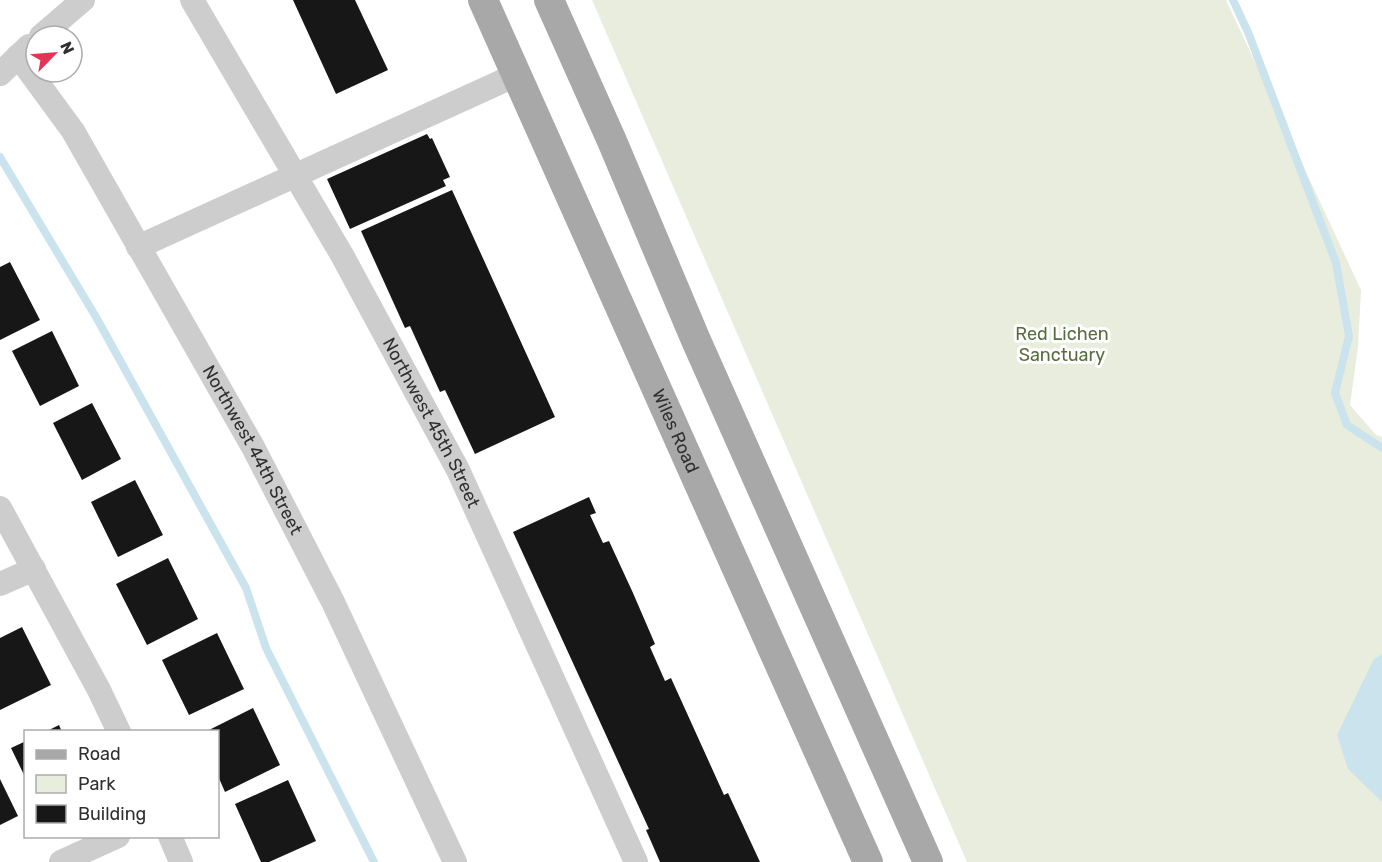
<svg xmlns="http://www.w3.org/2000/svg" width="1382" height="862" font-family="Rubik,sans-serif">
<style>
.green{fill:#e8edde}
.water{fill:#cbe3ec}
.lines{fill:none;stroke-linecap:round;stroke-linejoin:round}
.stream{stroke:#cbe3ec;stroke-width:8}
.building{fill:#171717}
.minor{stroke:#cdcdcd;stroke-width:24}
.major{stroke:#a8a8a8;stroke-width:30}
.labels{text-anchor:middle;dominant-baseline:central;stroke-width:6;stroke-linejoin:round;paint-order:stroke}
.park-label{font-size:18px;fill:#586c3d;stroke:#fff}
.street-label{font-size:18px;fill:#303030;stroke:#fff}
</style>
<rect width="100%" height="100%" fill="#fff"/>
<path class="green" d="M592,0h634l135,290 -3,57 -8,58 26,30 6,2v425h-415z"/>
<path class="water" d="M1382,654v147h-1l-33,-32 -11,-34 37,-76z"/>
<g class="lines">
<path class="stream" d="M1233,0l15,32 88,231 13,73 -14,57 12,32 35,23
M0,157l96,160 150,271 20,60 108,214"/>
</g>
<path class="building" d="M293,0h62l33,70 -52,24z
M427,134l3,5 2,-1 18,39 -7,3 3,6 -96,43 -23,-50z
M452,190l103,227 -80,37 -30,-64 -5,2 -30,-66 -5,2 -44,-97z
M10,262l30,58 -40,20v-73z
M52,331l27,55 -39,20 -28,-55z
M92,403l29,56 -39,21 -29,-57z
M135,480l28,55 -45,22 -27,-55z
M589,497l7,16 -6,2 13,28 6,-2 24,52 22,51 -5,3 15,34 6,-3 53,117 4,-2 32,69h-100l-14,-32 3,-1 -136,-297z
M168,558l30,61 -51,26 -31,-61z
M22,627l29,58 -51,25v-72z
M217,633l27,56 -55,26 -27,-55z
M253,708l27,57 -55,27 -7,-16v-44h-13z
M59,725l3,7h-17z
M26,741v38l-15,-31z
M0,779l18,37 -18,9z
M288,780l28,61 -47,21h-8l-26,-58z"/>
<g class="lines">
<g class="minor">
<path id="s1" d="M192,0l150,255 116,215 178,392"/>
<path d="M41,36l42,-36"/>
<path id="s2" d="M18,56l55,75 180,316 80,155 122,260"/>
<path d="M0,74l29,-28"/>
<path d="M138,247l378,-172"/>
<path d="M0,508l99,182 20,42"/>
<path d="M0,584l34,-15"/>
<path d="M170,836l11,26"/>
<path d="M61,862l57,-26"/>
</g>
<g class="major">
<path id="s3" d="M483,0l385,862"/>
<path d="M549,0l63,141 83,197 233,524"/>
</g>
</g>
<g class="labels">
<g class="park-label">
<text x="1062" y="334">Red Lichen<tspan x="1062" dy="21">Sanctuary</tspan></text>
</g>
<g class="street-label">
<text stroke="none"><textPath href="#s1" startOffset="486">Northwest 45th Street</textPath></text>
<text stroke="none"><textPath href="#s3" startOffset="472">Wiles Road</textPath></text>
<text stroke="none"><textPath href="#s2" startOffset="459">Northwest 44th Street</textPath></text>
</g>
</g>
<rect x="24" y="730" width="195" height="108" fill="#ffffff" stroke="#acacac" stroke-width="1.5"/>
<rect x="36" y="750" width="30" height="9" fill="#a8a8a8" stroke="#acacac" stroke-width="1.5"/>
<text x="78" y="760" font-size="18" fill="#303030">Road</text>
<rect x="36" y="775" width="30" height="18" fill="#e8edde" stroke="#acacac" stroke-width="1.5"/>
<text x="78" y="790" font-size="18" fill="#303030">Park</text>
<rect x="36" y="805" width="30" height="18" fill="#171717" stroke="#acacac" stroke-width="1.5"/>
<text x="78" y="820" font-size="18" fill="#303030">Building</text>
<g transform="translate(54 54) rotate(65)"><circle r="28" fill="#ffffff" stroke="#acacac" stroke-width="1.5"/>
<path d="M0-4.5L10 22L0 15L-10 22Z" fill="#e43557"/>
<text y="-9" font-size="16" font-weight="bold" text-anchor="middle" fill="#303030">N</text>
</g>
</svg>
